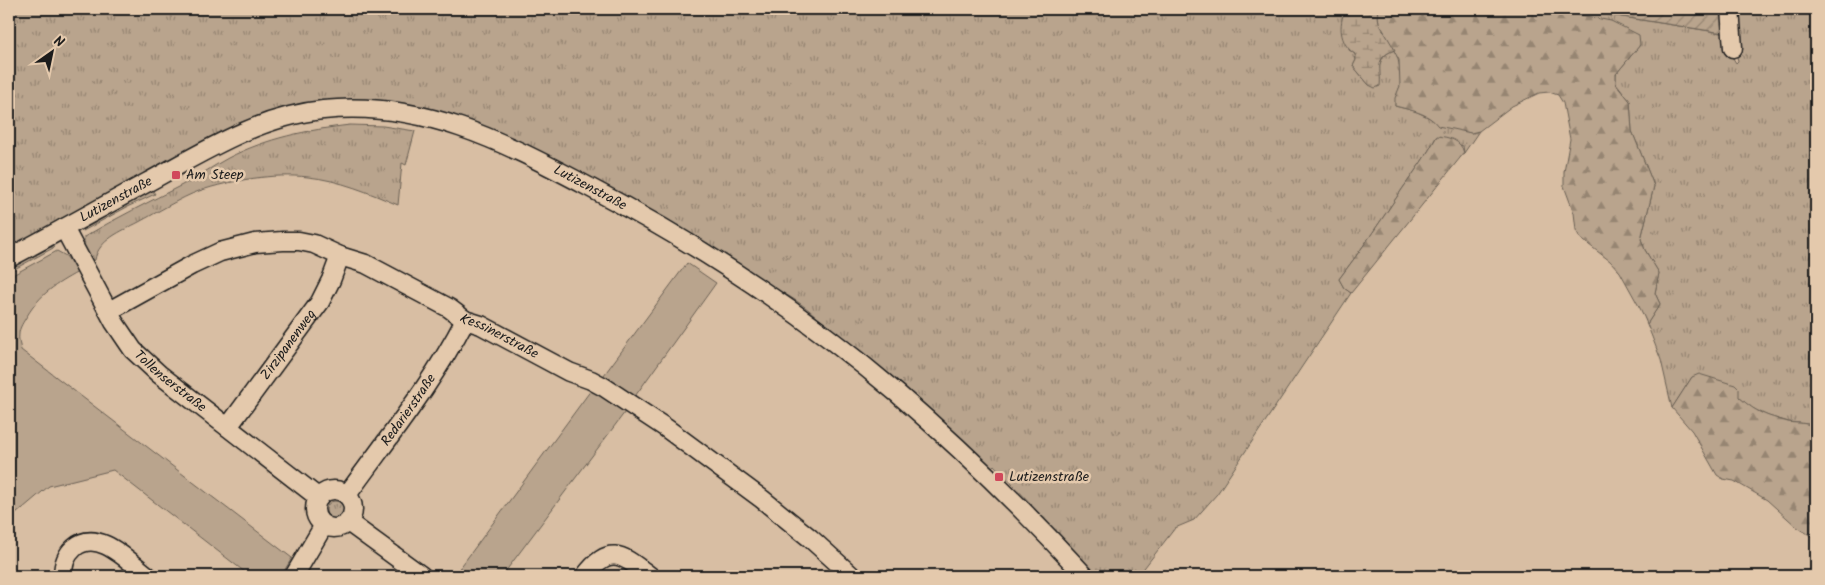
<svg xmlns="http://www.w3.org/2000/svg" width="1825" height="585" font-family="Kalam,sans-serif">
<style>
.grass{fill:url(#grass-tufts);stroke:#6a6054}
.forest{fill:url(#forest-firs);stroke:#6a6054}
.wetland{fill:url(#wetland-marsh);stroke:#6a6054}
.park{fill:#b9a48d;stroke:#6a6054}
.garden{fill:url(#garden-furrows);stroke:#6a6054}
.lines{fill:none;stroke-linecap:round;stroke-linejoin:round}
.minor-casing{stroke:#1c1c1c;stroke-width:21}
.minor{stroke:#e4c9ac;stroke-width:18}
.poi-dot{fill:#d1495b;stroke:#e4c9ac;stroke-width:2}
.labels{text-anchor:middle;dominant-baseline:central;stroke-width:5;stroke-linejoin:round;paint-order:stroke}
.poi-label{font-size:14px;fill:#1c1c1c;stroke:#e4c9ac;text-anchor:start}
.street-label{font-size:14px;fill:#1c1c1c;stroke:#e4c9ac}
</style>
<defs>
<pattern id="grass-tufts" width="24" height="20" patternUnits="userSpaceOnUse" patternTransform="scale(1.25)"><rect width="24" height="20" fill="#b9a48d"/><path d="M3 7l-1-3M5 7V3M7 7l1-3M15 17l-1-3M17 17v-4M19 17l1-3" fill="none" stroke="#968572"/></pattern>
<pattern id="forest-firs" width="22" height="20" patternUnits="userSpaceOnUse" patternTransform="scale(1.25)"><rect width="22" height="20" fill="#b9a48d"/><path d="M5 1l3.5 6h-7zM16 11l3.5 6h-7z" fill="#968572"/></pattern>
<pattern id="wetland-marsh" width="20" height="14" patternUnits="userSpaceOnUse" patternTransform="scale(1.25)"><rect width="20" height="14" fill="#b9a48d"/><path d="M1 5h8M5 5V1M11 12h8M15 12V8" fill="none" stroke="#968572"/></pattern>
<pattern id="garden-furrows" width="10" height="10" patternUnits="userSpaceOnUse" patternTransform="scale(1.25)"><rect width="10" height="10" fill="#b9a48d"/><path d="M-1 1l2-2M0 10L10 0M9 11l2-2" fill="none" stroke="#968572"/></pattern>
</defs>
<rect width="100%" height="100%" fill="#d8bea3"/>
<filter id="ink" filterUnits="userSpaceOnUse"><feTurbulence type="fractalNoise" baseFrequency=".02" numOctaves="2"/><feDisplacementMap in="SourceGraphic" scale="10" xChannelSelector="R" yChannelSelector="G"/><feConvolveMatrix kernelMatrix="1 2 1 2 8 2 1 2 1" color-interpolation-filters="sRGB"/></filter>
<g filter="url(#ink)">
<path class="grass" d="M9,9h1315l1,2 1,-2h17l6,41 6,4 1,6 -3,6 16,19 11,-6c-3,-13 1,-25 15,-29 4,11 7,24 5,36 -2,7 -5,12 -5,20l20,5 19,9 37,13 8,-2 -15,22 -1,-7 -27,-9c-9,18 -21,34 -33,51 -21,31 -41,61 -64,91l5,9 7,5 -134,201 -23,26 -19,8 -37,48h-46l-64,-67 4,-4 -38,-40 -4,4 -163,-140c-8,-14 -39,-36 -56,-41l-320,-172 -42,-11 -47,-5 -39,3 -314,147z
M1550,9h23l149,24 -1,-24h7v41l8,13 2,-2 -3,-12 -2,-40h83v422l-2,-4 -6,-3 -19,-2 -21,-6 -18,-9 -11,-10 -47,-20 -20,31 -11,-48 -14,-36 13,-20 -5,-11 4,-20 -14,-23 -4,-11 13,-53 -22,-55 -2,-30 -14,-18v-9l24,-29z
M350,125l33,1 32,5 -9,34 -4,-2 -4,42c-28,-12 -59,-25 -90,-28 -34,-4 -76,3 -109,14 -17,6 -43,22 -60,31 -17,9 -41,18 -44,38l-3,2 -8,-16v-9c32,-19 65,-35 98,-52 16,-8 31,-19 46,-27 39,-20 79,-28 122,-33z
M151,188l4,6 -28,13 -44,24 5,-7z
M46,247h9l-46,25v-7z
M326 510a9 9 0 1 1 18 0a9 9 0 1 1-18 0Z"/>
<path class="forest" d="M1377,9h173l61,12 28,14 1,10 -24,29v10l14,17 2,30 22,55 -13,53 4,11 14,23 -4,20 5,11 -13,20 -6,-14 -21,-38 -10,-11 -30,-23 -4,-8 -2,-17 -10,-27v-14l6,-33 -7,-36 -5,-8 -9,-3 -10,1 -27,13 -33,25 -8,2 -33,-7c-9,-13 -28,-16 -43,-20v-8l5,-12 -1,-26 -20,-37z
M1437,136c12,1 24,4 27,17l-113,140 -7,-5 -5,-9c23,-30 43,-60 64,-91 12,-17 24,-33 34,-52z
M1699,374l36,11 4,4v8c9,8 18,15 30,19 6,2 12,4 19,6 10,2 23,-1 28,9v108l-19,-12 -30,-27 -33,-19 -11,-2 -6,-4 -25,-44 -20,-23 20,-31z"/>
<path class="wetland" d="M1343,9h34l2,14 16,27c-22,7 -13,20 -15,36l-5,2 -6,-3 -16,-19 3,-6 -1,-6c-14,-9 -17,-26 -11,-41z"/>
<path class="park" d="M57,251l9,5 12,16c-23,13 -37,21 -51,44 -3,5 -8,12 -8,18 -1,5 1,11 2,16l271,208 -11,18h-31l-137,-106 -64,16 -39,33 -1,-242z
M687,263l29,20 -83,116 -32,-20z
M594,386l34,22 -126,168h-48z"/>
<path class="garden" d="M1573,9h148l2,24z"/>
<g class="lines">
<defs>
<g id="minor">
<path d="M1730,9l3,39"/>
<path id="s1" d="M64,228l50,94 19,28 26,24 160,124"/>
<path id="s2" d="M9,258c47,-25 93,-51 139,-76 55,-30 112,-66 175,-72 100,-10 179,31 264,76 111,58 216,127 311,208 66,57 128,118 187,182"/>
<path id="s3" d="M109,311l83,-46 28,-13 35,-9 28,-2h16l15,3 26,12 26,8 83,44 16,12 16,5 88,47 22,8 13,7 62,41 96,71 48,39 42,38"/>
<path id="s4" d="M228,427l92,-125 11,-22 9,-24"/>
<circle cx="334" cy="509" r="19"/>
<path id="s5" d="M347,495c41,-57 86,-112 118,-175"/>
<path d="M348,522l74,54"/>
<path d="M63,576c0,-11 2,-20 11,-28 24,-21 55,14 74,28"/>
<path d="M294,576l30,-51"/>
<path d="M585,576c25,-33 37,-21 65,0"/>
</g>
</defs>
<use href="#minor" class="minor-casing"/>
<use href="#minor" class="minor"/>
</g>
</g>
<g class="poi-dot">
<rect x="171" y="170" width="10" height="10" rx="2.5"/>
<rect x="994" y="472" width="10" height="10" rx="2.5"/>
</g>
<g class="labels">
<g class="poi-label">
<text x="186" y="175">Am Steep</text>
<text x="1009" y="477">Lutizenstraße</text>
</g>
<g class="street-label">
<text stroke="none"><textPath href="#s2" startOffset="632">Lutizenstraße</textPath></text>
<text stroke="none"><textPath href="#s2" startOffset="122">Lutizenstraße</textPath></text>
<text stroke="none"><textPath href="#s3" startOffset="429">Kessinerstraße</textPath></text>
<text stroke="none"><textPath href="#s4" startOffset="102">Zirzipanenweg</textPath></text>
<text stroke="none"><textPath href="#s1" startOffset="189">Tollenserstraße</textPath></text>
<text stroke="none"><textPath href="#s5" startOffset="105">Redarierstraße</textPath></text>
</g>
</g>
<rect width="1825" height="585" fill="none" stroke="#e4c9ac" stroke-width="30"/>
<rect x="15" y="15" width="1795" height="555" fill="none" stroke="#1c1c1c" stroke-width="2" filter="url(#ink)"/>
<g transform="translate(52 52) rotate(33)" stroke="#e4c9ac" stroke-width="4" paint-order="stroke">
<path d="M0-4L9 19L0 12L-9 19Z" fill="#1c1c1c"/>
<text y="-8" font-size="14" font-weight="bold" text-anchor="middle" fill="#1c1c1c">N</text>
</g>
</svg>
